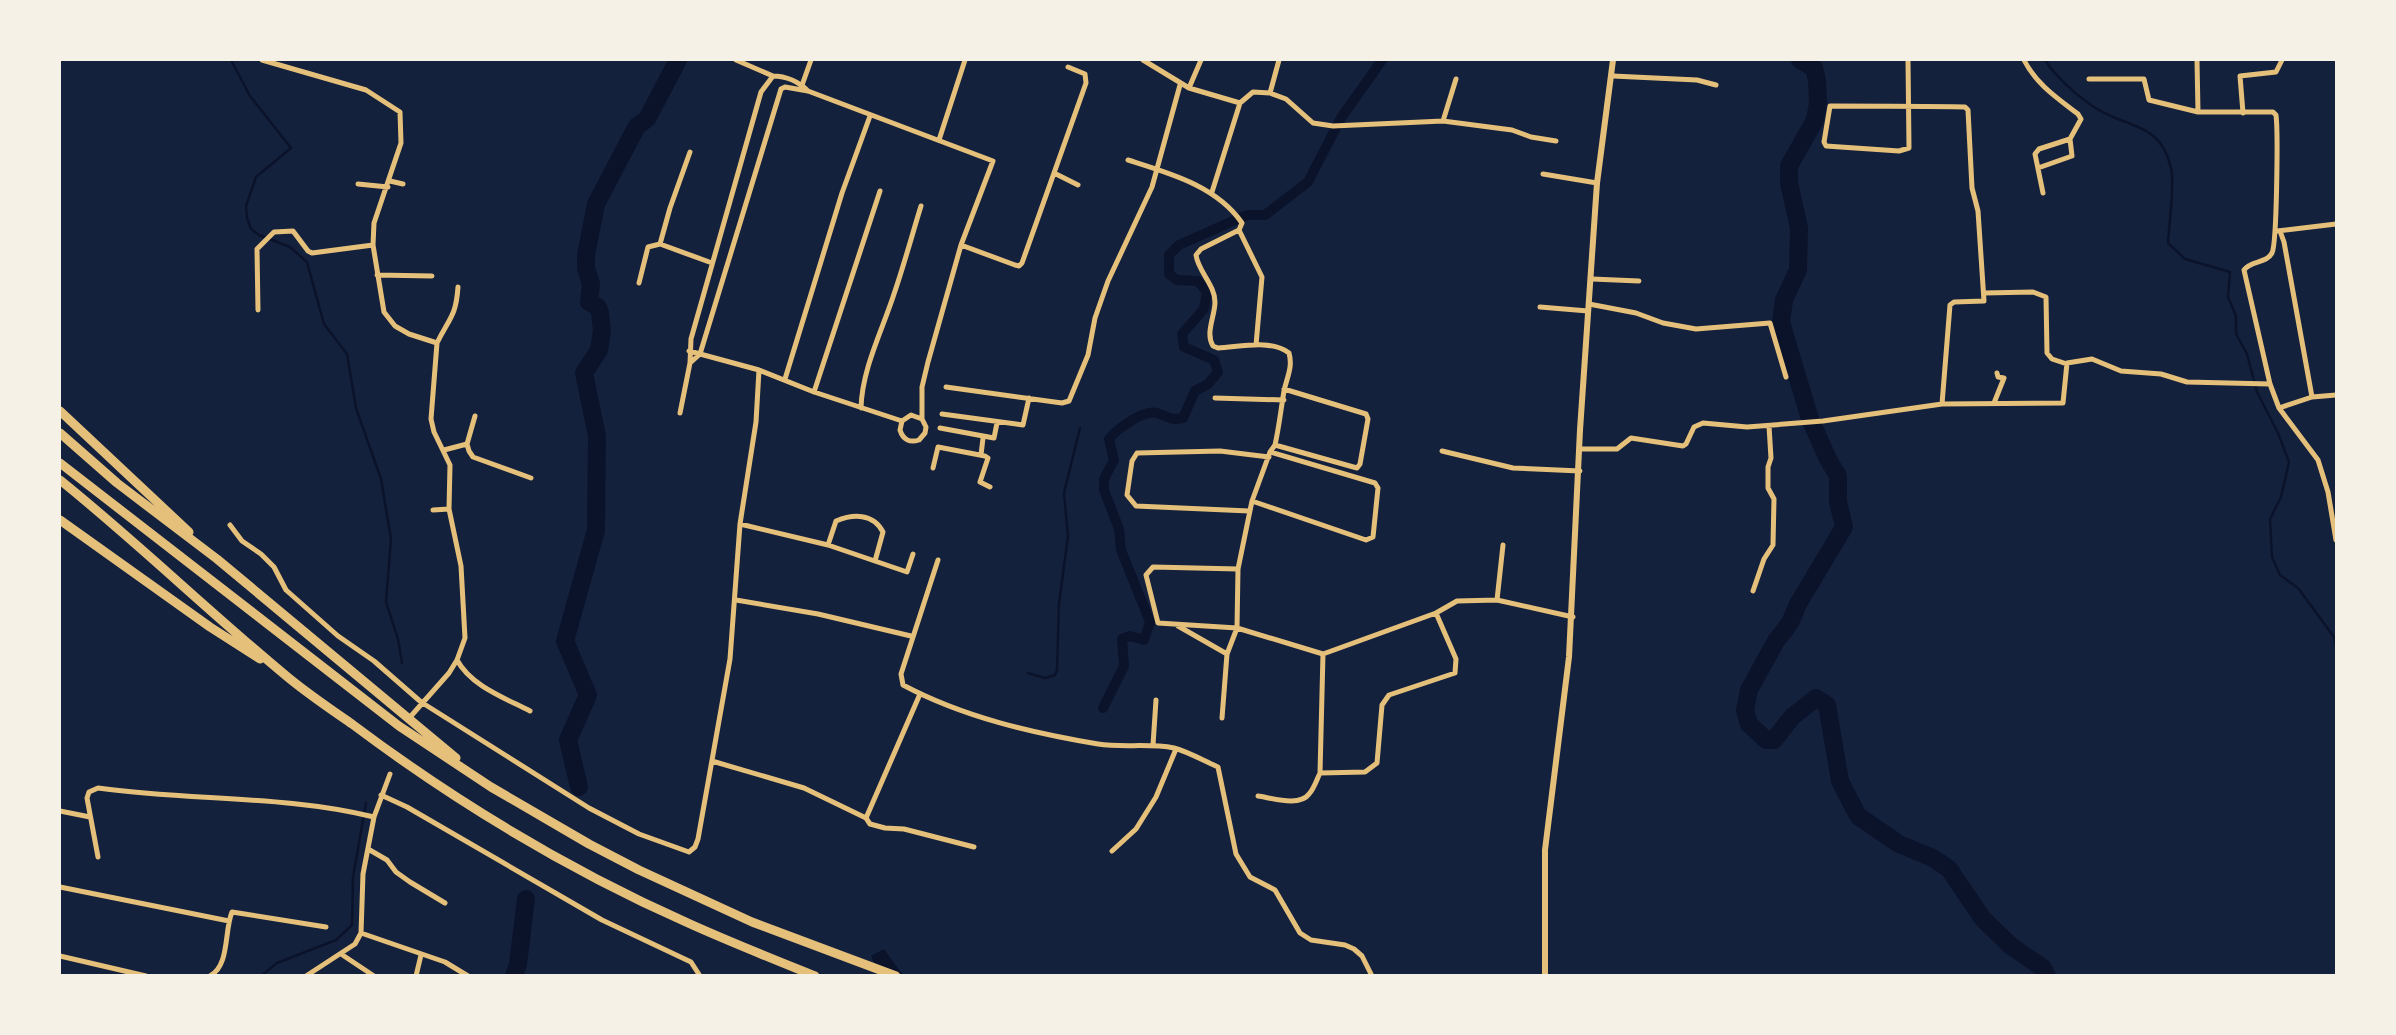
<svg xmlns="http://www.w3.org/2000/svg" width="2396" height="1035" font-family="Lato,sans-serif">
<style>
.water{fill:#0b132b}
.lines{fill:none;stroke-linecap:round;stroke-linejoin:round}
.stream{stroke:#0b132b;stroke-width:2.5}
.canal{stroke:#0b132b;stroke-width:10}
.river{stroke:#0b132b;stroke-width:18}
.minor{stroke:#e5c07b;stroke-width:5}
.tertiary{stroke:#e5c07b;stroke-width:6}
.motorway{stroke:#e5c07b;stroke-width:9}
</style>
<rect width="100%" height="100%" fill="#14213d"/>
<path class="water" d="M884,949l19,26h-23l-9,-19z"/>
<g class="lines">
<path class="stream" d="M231,60l19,36 41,52 -35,29 -10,29 1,12 4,11 8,6 31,12 17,15 17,62 23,30 9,54 25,71 10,60 -5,63 12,37 4,24
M2045,60c10,16 30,34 46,45 32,24 69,14 80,63 4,15 -2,57 -3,75l17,16 45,13 -2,25 8,19v18l11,20 10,38 21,41 11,29 -8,35 -11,22 2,38 8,18 18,13 36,49 2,8
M1028,673l17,5 10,-3 2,-5 2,-66 9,-68 -4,-43 16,-65
M261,976l16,-13 59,-23 16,-15 1,-48 13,-74"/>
<path class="canal" d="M1103,708l21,-42 -2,-27 8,-3 14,4 6,-18 -29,-72 -2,-21 -15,-39v-11l10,-19 -5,-21c8,-10 35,-30 48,-26 13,4 12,8 26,5l12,-27 13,-7 10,-12 -4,-12 -30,-13 -2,-13 22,-25 3,-17 -9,-11 -21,-1 -8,-6v-19l10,-10 56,-25 13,-5h17l43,-33 33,-64 41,-58"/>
<path class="river" d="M1800,60l14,8 3,12 1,23 -3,17 -26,46v17l10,45 -1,42 -14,30 -3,22 29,97 18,40 10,17v26l6,25 -46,77 -8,19 -14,18 -27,49 -4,20 4,14 17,16h8l18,-23 24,-19 11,7 13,76 18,35 41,28 34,14 16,11 34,50 28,27 32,22 4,8
M579,787l-11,-47 20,-45 -23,-54 31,-111 1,-94 -13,-63 15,-23 3,-19 -2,-18 -2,-6 -9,-5 2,-18 -5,-16v-13l10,-51 41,-78 10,-7 31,-59
M514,976l4,-12 8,-65"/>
<path class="minor" d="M262,60l104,30 34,22 1,31 -27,80 -1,22 11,67 11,14 14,8 28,9 -6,76 3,13 16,33 -1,44 12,57 4,72 -8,22 -8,13 -38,43
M736,60l37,16
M1143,60l46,28
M1201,60l-12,28 51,15
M1908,60l1,88 -10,3 -73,-5 -2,-4 6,-36c45,0 90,0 135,1l3,3 4,78 6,23 6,90 -30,1 -4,3 -8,99
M2024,60c12,24 33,38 54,54l3,5 -11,20 2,17 -34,12
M2197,60l1,52h75l3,3c2,16 1,128 -4,138 -6,11 -21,7 -28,17l26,114 9,24 39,52 10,32 8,48
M1613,76l84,4 19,5
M2089,79h55l5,21 49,12
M801,88l10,-28
M1270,93l9,-33
M2243,113l-3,-37 36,-4 6,-12
M1443,121l13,-42
M939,140l26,-80
M1128,160c41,13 89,26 114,63l-3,7 -38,19 -5,6c2,16 19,30 19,47 0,14 -10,31 -2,44l5,2c22,-1 53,-9 71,5 4,14 -2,24 -5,38 -3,18 -5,36 -9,54l-5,7 -18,49 -14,68 -1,59 -10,26 -5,64
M1054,173l24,12
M1543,174l54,9
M390,181l13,3
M358,184l30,3
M1212,192l28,-89 13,-11 17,1 16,6 27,24 20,3 110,-5 69,9 19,7 25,4
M2043,193l-8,-39 4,-5 31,-10
M1239,230l23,47 -6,68
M2277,231l59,-7
M2280,231l4,11 28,155
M660,244l10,-36 20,-56
M961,245l54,20 4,1 3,-3 64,-180 -1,-9 -17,-7
M377,275l55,1
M1592,279l47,2
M639,283l9,-36 12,-3 52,19
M1984,293l49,-1 13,5 1,56 5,6 15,5
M1589,304l47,9 27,10 33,6 74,-6 16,54
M1540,307l48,4
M258,310l-1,-61 17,-17 19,-1 15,20 4,2 61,-8
M437,343c12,-25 19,-26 21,-56
M689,351l70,19 55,22 88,29
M690,363l10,-9 81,-265 4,-2 23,4 185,70 -32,84 -33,117 -6,25v32l4,8 -1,6 -6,7c-9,3 -16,0 -19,-10l2,-9 9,-6 11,4
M785,379l57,-186 28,-77
M946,387l116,16 7,-2 19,-46 7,-37 13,-37 44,-94 28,-102
M814,392l66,-201
M1215,398l69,2
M1994,403l10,-25 -6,-1 -1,-4
M861,408c1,-39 21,-77 33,-114 10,-29 18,-59 27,-88
M2279,408l33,-11 24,-2
M680,413l10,-50 1,-24 70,-247 12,-16c13,0 26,6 35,15
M942,414l81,11 6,-27
M940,428l54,10 3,-15
M467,444l2,7 4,6 58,21
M1275,445l82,23 3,-4 8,-45 -2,-5 -82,-25
M1580,449h37l14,-11 52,8 3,-2 8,-17 9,-4 44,4 76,-6 119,-17 121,-1 4,-40 25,-4 29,12 40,3 26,8 83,2
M444,450l23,-6 8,-28
M1442,451l71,17 67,3
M981,455l2,-17
M933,468l5,-21 47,9 3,2 -8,24 10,5
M1252,501l114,39 7,-3 5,-49 -3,-5 -105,-31
M433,510l16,-1
M1249,511l-113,-5 -9,-11 5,-34 5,-8 83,-2 49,6
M740,524l88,21 79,27 6,-18
M230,525l12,16 19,13 13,13 12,23 52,46 36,25 47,41 168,106 50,26 50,18 6,-5 3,-8 32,-180 10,-135 16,-102 3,-52
M828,545l8,-24c17,-7 37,-8 47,11l-8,29
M938,560l-37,114 2,11c60,32 129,48 195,59 25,4 51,-1 76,4 15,4 30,13 44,19l18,87 14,23 25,13 25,43 11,7 34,5 9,4 8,7 10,20
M1238,569l-85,-2 -7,8 12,48 79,5 86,26 113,-41 21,-12 40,-1 76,17
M1753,591l11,-32 9,-14 1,-46 -6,-11v-21l3,-9 -2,-32
M736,600l82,14 93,22
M1497,600l6,-55
M1178,626l49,28
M457,660c14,26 48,38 73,51
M1153,745l3,-45
M712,761l92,27 62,30 4,6 15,4 19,1 70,18
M1320,773l45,-1 12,-9 5,-58 7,-10 66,-22 1,-14 -20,-46
M381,795l26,12 195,113 89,42 9,14
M1258,796c14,2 42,11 51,-2 5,-5 8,-15 11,-21l3,-119
M60,811l30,6
M866,818l54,-124
M368,849l19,11 9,12 14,10 35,21
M1112,851l24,-22 20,-32 20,-48
M98,857l-11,-59 2,-6 9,-4c92,13 186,7 276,29
M60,887l169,34
M361,933l84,29 23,14
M341,954l33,22
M60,956l86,20
M210,976c20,-11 14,-45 22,-64l94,15
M306,976l49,-32 6,-11 2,-59 11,-57 16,-43
M416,976l5,-21"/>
<path class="tertiary" d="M1545,976v-126l24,-193 11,-227 17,-247 16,-123"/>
<path class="motorway" d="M60,411l129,121
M60,433l57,50 100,76 239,199
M60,463l339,263 92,61 98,57 50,26 113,52 144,54
M60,480c77,62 148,131 224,194 21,18 45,34 68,50 104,78 217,146 336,199 42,19 85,36 127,53
M60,520l150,107 50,32"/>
</g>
<rect width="2396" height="1035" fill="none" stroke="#f6f1e7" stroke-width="122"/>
</svg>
